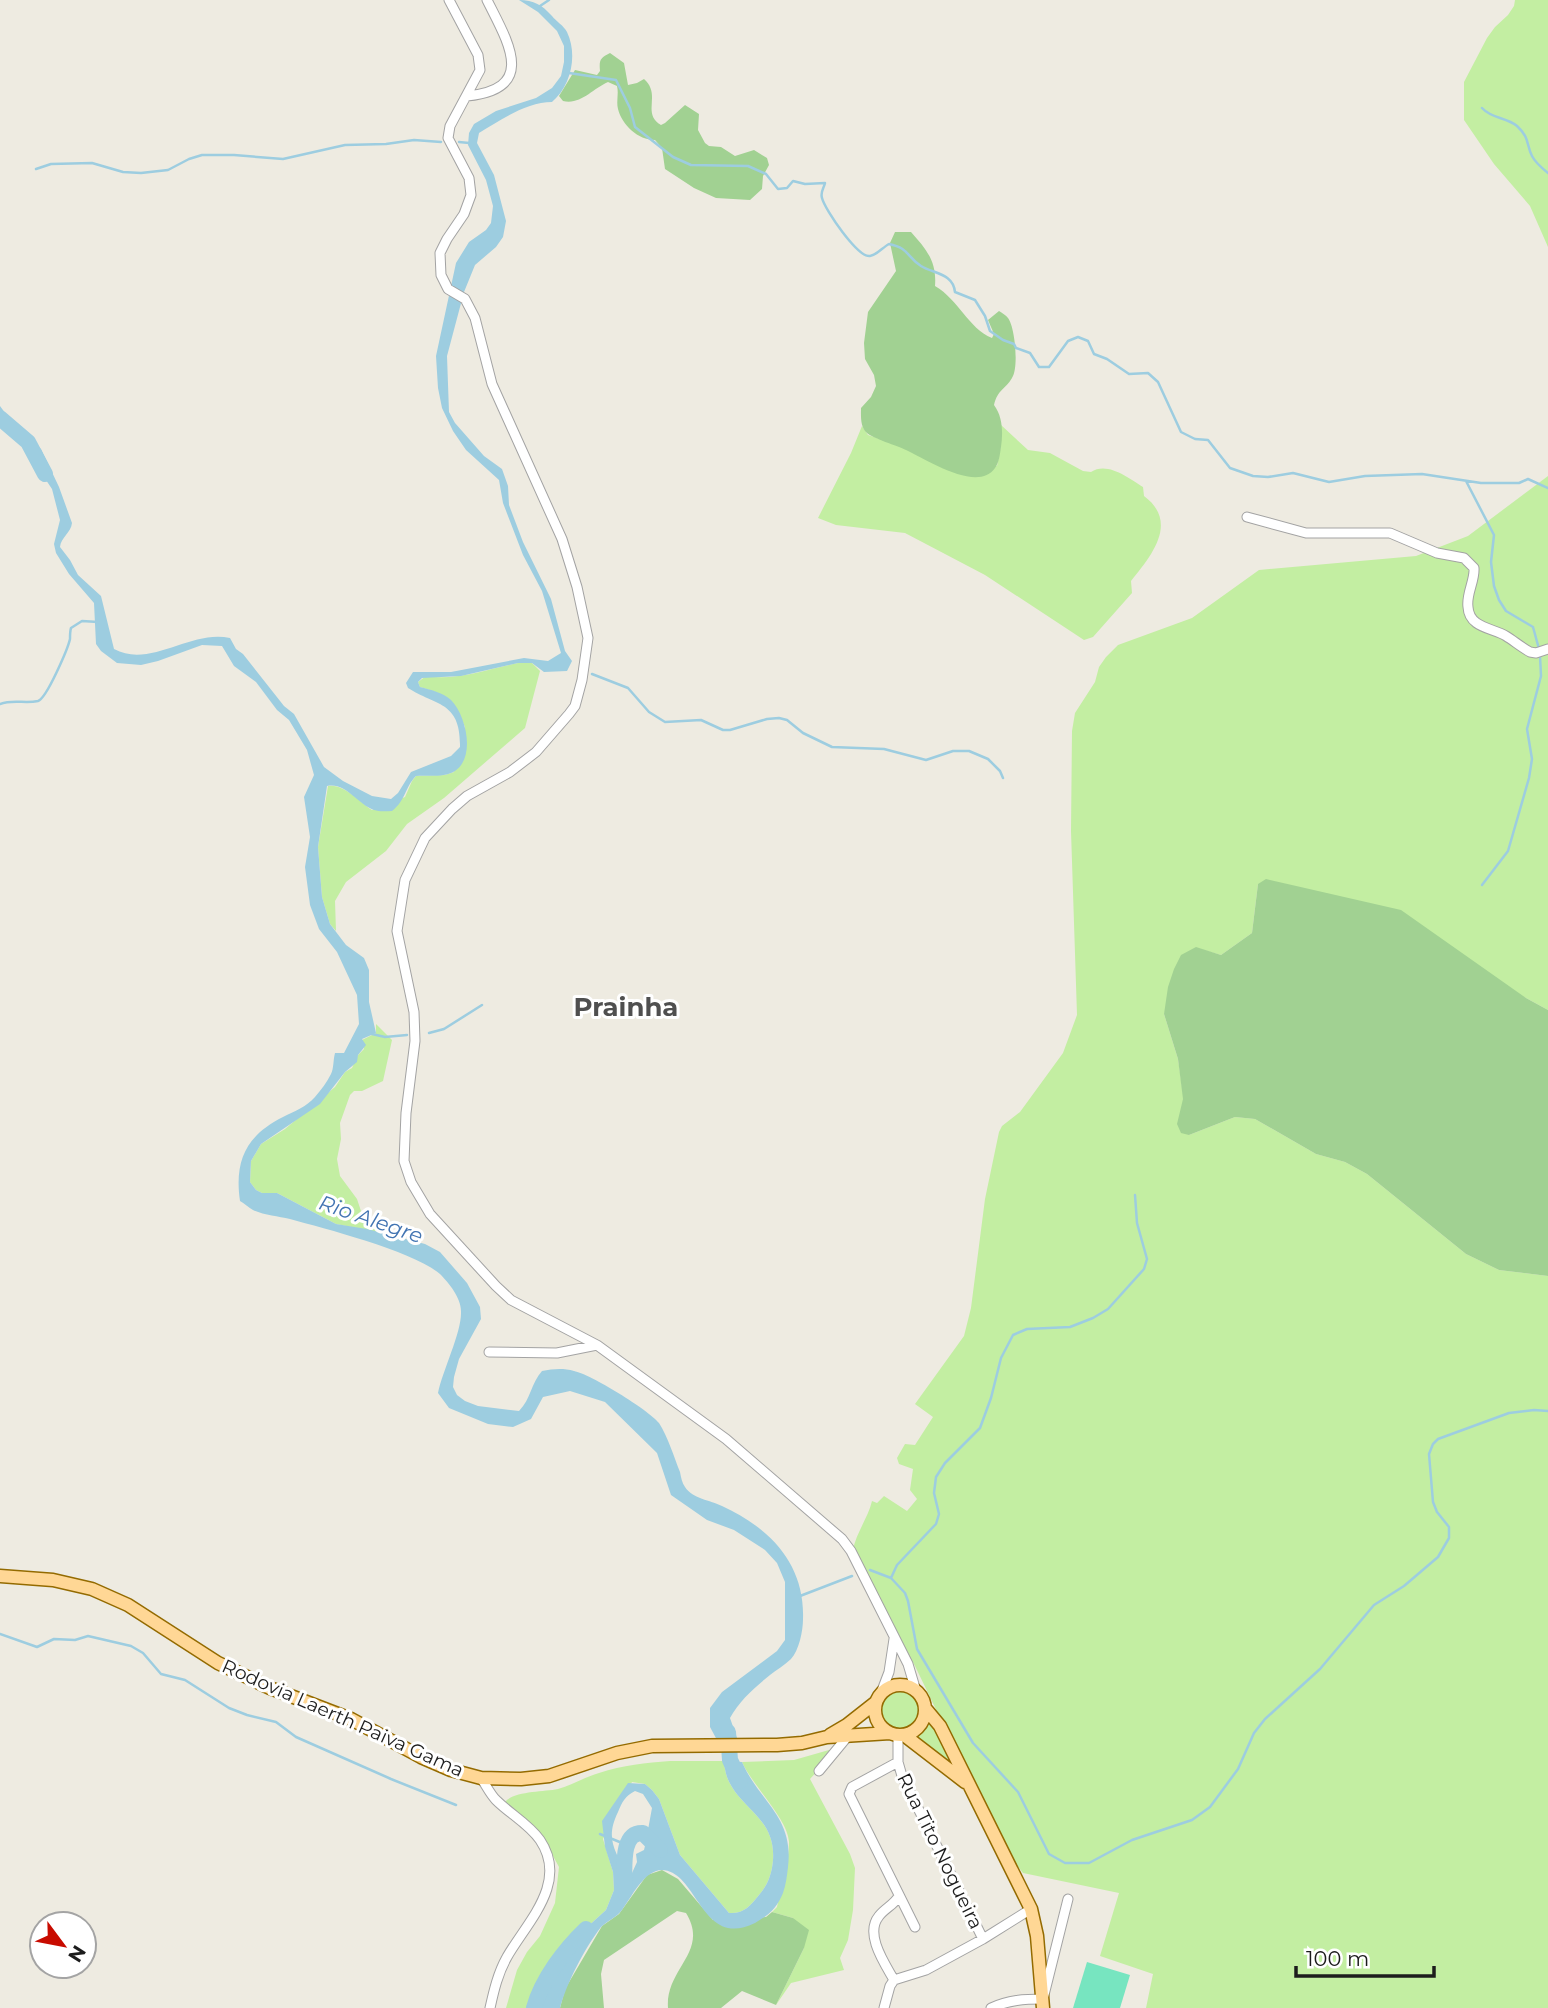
<svg xmlns="http://www.w3.org/2000/svg" width="1548" height="2008" font-family="Montserrat,sans-serif">
<style>
.grass{fill:#c3eea2}
.forest{fill:#a1d192}
.pitch{fill:#77e5c0}
.water{fill:#9dcde0;fill-rule:evenodd}
.lines{fill:none;stroke-linecap:round;stroke-linejoin:round}
.stream{stroke:#9dcde0;stroke-width:2.5}
.river{stroke:#9dcde0;stroke-width:16}
.minor-casing{stroke:#a3a3a3;stroke-width:11}
.major-casing{stroke:#946b00;stroke-width:15}
.minor{stroke:#fff;stroke-width:9}
.major{stroke:#ffd795;stroke-width:12}
.labels{text-anchor:middle;dominant-baseline:central;stroke-width:6;stroke-linejoin:round;paint-order:stroke}
.street-label{font-size:19px;fill:#1c1c1c;stroke:#fff}
.water-label{font-size:21px;font-style:italic;fill:#4274b2;stroke:#fff}
.district-label{font-size:26px;font-weight:bold;fill:#4f4f4f;stroke:#fff}
</style>
<rect width="100%" height="100%" fill="#eeebe1"/>
<path class="grass" d="M1515,0h33v247l-18,-41 -36,-42 -30,-44v-38l23,-44 8,-11 13,-12 6,-9z
M1001,425l27,25 22,3 33,18 8,1c16,-11 38,6 52,15l1,9c35,26 8,59 -13,85l1,12 -39,44 -9,3 -99,-65 -80,-42 -69,-8 -18,-7 33,-65 11,-27 6,9 18,6 111,25 4,-21z
M1548,476v534l-22,-12 -268,-114 -6,49 -31,22 -25,-7 -32,66 14,45 11,76 46,-18 20,2 61,35 29,8 22,12 99,80 33,16 49,6v732h-402l7,-34 -53,-18 19,-63 -96,-20 -21,-27 -87,-180 -62,-116c3,-17 15,-32 19,-49l5,2 7,-7 23,15 10,-12 -7,-9 3,-21 -14,-5 -2,-6 8,-14 10,1 18,-28 -18,-13 49,-68 7,-28 14,-109 14,-67 3,-6 18,-14 43,-59 14,-38 -6,-184 1,-100 3,-18 20,-31 4,-15 7,-10 12,-12 74,-27 67,-48 157,-14 52,-20z
M518,663h14l8,8 -15,57 -81,70 -37,26 -21,27 -40,31 -11,19 1,30 -6,-7 -8,-27 -4,-50 10,-61c15,-3 31,15 44,24l33,-13 7,-16 4,-5 29,-1 9,-3 11,-45c-11,-27 -17,-32 -45,-40l-2,-5 8,-6c30,5 62,-7 92,-13z
M376,1024l16,16 -9,41 -21,10h-8l-4,4 -10,28 1,16 -4,20 3,17 17,23 4,12 21,22 -46,-9 -59,-31h-15l-6,-3 -6,-8 1,-21 10,-17 24,-15 50,-42 10,-15 7,-4 6,-13 6,-6 -2,-9 14,-7z
M879 1710a21 21 0 1 1 42 0a21 21 0 1 1-42 0Z
M927,1715l33,61 -48,-38 8,-8z
M829,1750l4,1 -1,4 -22,24 40,75 5,14 -2,42 -5,30 -8,18 4,12 -53,13 -15,22 28,-57 -11,-30 -21,-6 5,-5c4,-20 12,-46 12,-65 -1,-23 -37,-57 -47,-80l52,-2z
M670,1761h53c2,5 2,11 4,16 12,32 49,40 46,83 -1,13 -5,25 -14,35 -9,11 -15,19 -30,18l-49,-58 -21,-56 -7,-9 -7,-6 -13,-2 -29,57 10,33 1,18 -8,20 -32,29 -35,69h-33l11,-38 10,-18 13,-16 15,-33 4,-36 -18,-33 -10,-11 -26,-21c9,-11 38,-10 53,-13 14,-4 27,-12 41,-16 24,-8 47,-10 71,-12z"/>
<path class="forest" d="M610,53l14,10 4,22 9,-2 7,-4c18,16 -3,34 17,46l4,-2 20,-18 14,9 -1,16 7,13 4,3 12,1 14,9 19,-6 13,8 2,7 -6,11 -1,13 -12,11 -34,-2 -22,-10 -29,-19 -3,-21 -7,-8c-17,0 -33,-15 -37,-31 -2,-8 1,-15 -1,-23l-9,-4c-16,7 -27,23 -45,19l-4,-5 16,-26 22,5 3,-4c-1,-11 0,-13 10,-18z
M895,232h16c15,17 26,29 24,54 24,14 33,42 57,52l2,-4 -6,-14 11,-9c3,2 7,4 9,7 7,9 11,50 4,60 -7,12 -14,11 -18,27 9,12 9,28 7,42 -1,7 -2,16 -6,21 -17,25 -68,-8 -89,-18 -8,-4 -34,-12 -39,-17 -7,-6 -6,-17 -6,-25l10,-11 5,-11 -2,-11 -9,-16 -1,-16 4,-31 28,-41 -6,-28z
M1266,879l135,31 125,88 22,12v266l-49,-6 -33,-16 -99,-80 -22,-12 -29,-8 -61,-35 -20,-2 -46,18 -8,-2 -4,-9 6,-25 -5,-40 -14,-45 4,-27 6,-18 7,-14 15,-8 25,8 31,-22 6,-49z
M662,1870l16,9 35,41 53,-3 6,-5 21,6 16,12 -5,18 -28,57 -34,-14 -21,17h-53c-3,-40 42,-56 18,-95l-9,-2 -73,49 -3,14 3,34h-44l5,-19 37,-63 17,-12 28,-39z"/>
<path class="pitch" d="M1087,1962l43,13 -10,33h-47z"/>
<path class="water" d="M519,0c15,0 23,5 33,16 4,5 12,10 15,16 11,23 4,54 -15,70 -25,0 -52,18 -73,31l-2,10 17,32 12,46 -3,16 -7,10 -21,18 -11,27 -17,64 2,56 6,11 29,33 18,13 6,17 1,19 14,37 28,57 14,52 7,10 -5,10 -23,1 -12,-9h-14l-57,13 -39,2 -4,4 2,5c11,3 22,5 31,13 15,15 25,57 4,71 -11,7 -27,4 -39,5 -11,11 -10,24 -24,35 -6,0 -12,1 -18,-1 -17,-6 -28,-28 -47,-24l-9,61 4,50 8,27 16,21 18,13 5,12v32l7,31 -14,6 4,6 -8,10 -1,7 -12,10 -25,32 -59,40 -10,17 -1,21 6,8 6,3h15l59,31 31,5 58,15 15,8 27,31 13,24 1,12 -22,40 -5,18 -1,10 4,8 8,6 13,5 41,5c12,-12 12,-28 23,-40 11,-2 21,-3 32,0 16,3 75,39 85,52 9,14 15,34 21,49 1,5 2,11 5,15 8,12 25,13 37,19 48,22 83,58 81,113 0,12 -4,31 -12,40 -6,6 -15,11 -21,16 -15,12 -31,26 -40,43l8,23 -21,-1 -7,-13v-19l12,-16 55,-41 8,-11v-58l-8,-19 -12,-13 -31,-20 -27,-10 -36,-25 -14,-42 -52,-51 -35,-11 -27,6 -12,22 -18,8 -25,-3 -39,-16 -11,-15c5,-24 24,-61 23,-82 0,-13 -12,-28 -21,-37 -27,-23 -114,-45 -150,-55 -12,-3 -26,-4 -37,-9 -4,-2 -9,-7 -13,-9 -6,-41 7,-66 43,-84 12,-6 23,-10 32,-20 6,-7 12,-15 16,-23 3,-6 2,-14 4,-21h9l15,-29 -2,-29 -20,-43 -18,-23 -9,-24 -5,-38 5,-30 -6,-40 10,-22 -7,-25 -18,-30 -12,-10 -21,-28 -22,-16 -12,-20 -20,-1 -44,16 -17,4 -24,-2 -16,-12 -5,-7 -2,-41 -25,-29 -13,-21 -2,-9 6,-24 -8,-31 -12,-18 -5,-20 -35,-29v-16l11,15 30,28 18,38 13,36c-1,10 -11,14 -12,24l10,13 8,15 23,21 13,53c36,20 77,-20 116,-11l6,11 7,5 41,52 10,8 30,53 19,14 29,15 19,3 7,-6 13,-21 40,-16 9,-9c1,-46 -24,-41 -52,-59l-2,-5 7,-11h38l73,-14 24,3 13,-8 -19,-62 -19,-36 -20,-52 -4,-23 -33,-30 -13,-19 -11,-23 -4,-20 -2,-32 20,-93 13,-21 17,-12 5,-7 2,-17 -7,-26 -18,-35 1,-12 5,-9 22,-13 40,-13 16,-10 9,-12 3,-14v-16l-7,-15 -19,-19z
M723,1761l19,1c18,41 52,54 46,105 -1,9 -2,17 -5,26 -6,15 -14,22 -28,30 -54,27 -57,-52 -93,-53 -18,0 -31,28 -40,40 -6,8 -15,11 -21,17 -16,21 -34,55 -41,81h-21l35,-69 32,-29 8,-20 -1,-18 -8,-25 -3,-26 26,-38 17,1 7,6 7,9 21,56 49,58c15,1 21,-7 30,-18 9,-10 13,-22 14,-35 3,-43 -34,-51 -46,-83 -2,-5 -2,-11 -4,-16zM635,1791l8,3 9,14 -7,38 -1,4 -8,4 1,8 -5,11 -6,1c-11,-25 -21,-35 -8,-62 4,-10 7,-16 17,-21z"/>
<g class="lines">
<path class="stream" d="M540,6l9,-6
M569,73l47,7 14,28 5,19 38,30 18,8 57,1 18,8 12,15 9,-1 6,-7 12,3 20,-1c-1,5 -5,9 -3,15 3,12 36,60 48,58 7,-1 13,-9 19,-12 20,4 18,13 32,22 13,8 32,7 34,26l20,8 10,16 5,15 13,9 11,4 2,4 14,5 9,14h10l19,-26 10,-4 10,4 6,13 13,5 22,15 19,-1 10,9 23,50 14,7 13,1 22,28 23,8 15,1 25,-4 36,9 36,-6 57,-2 59,9h38l9,-4 20,9
M1482,108c10,11 24,9 35,18 13,12 9,18 15,30 3,6 11,13 16,17
M459,142l10,1
M36,169l15,-5 41,-1 31,9 18,1 27,-3 21,-11 13,-4h32l49,4 62,-14 41,-1 28,-4 27,2
M1466,481l28,54 -3,27 3,24 5,14 7,11 27,16 6,22
M592,674l36,14 21,24 16,10 36,-2 22,10h7l37,-11 12,-1 8,2 16,13 29,14 52,2 42,11 27,-9h16l19,8 12,12 3,7
M0,704c13,-5 25,0 38,-3 9,-3 30,-53 32,-62 0,-4 0,-8 1,-11l11,-7 16,1
M1482,885l26,-34 21,-73 3,-19 -5,-30 14,-53 -1,-20
M429,1033l15,-4 38,-24
M372,1034l13,3 22,-2
M870,1570l21,8 14,15 3,8 9,48 56,94 45,49 31,62 16,9h24l43,-23 60,-20 18,-13 28,-38 16,-36 11,-14 55,-50 54,-64 30,-19 34,-29 11,-19v-11l-12,-15 -4,-10 -4,-48 4,-10 5,-5 71,-26 25,-3 14,1
M891,1578l6,-13 39,-41 3,-10 -5,-21 2,-16 9,-14 35,-35 11,-30 10,-40 12,-23 14,-6 43,-2 23,-9 15,-9 36,-40 3,-10 -10,-36 -2,-28
M800,1596l52,-20
M0,1634l37,13 17,-8 21,1 13,-4 43,10 12,7 18,21 24,6 44,28 18,7 29,7 20,15 95,42 65,26
M600,1834l27,11"/>
<path class="river" d="M0,418l28,24 17,32
M728,1732l2,28 10,21
M624,1892c2,-17 -6,-60 19,-59l17,17
M534,2008c8,-29 31,-59 52,-79"/>
<defs>
<path id="minor" d="M449,0l29,55 2,15 -30,56 -2,12 21,40 2,17 -7,19 -17,25 -7,14 1,22 7,14 17,10 10,19 17,66 70,155 15,48 11,51 -6,42 -7,26 -6,8 -33,38 -26,20 -43,24 -15,13 -27,29 -20,42 -8,51 17,81 1,29 -9,72 -2,48 7,21 19,32 66,72 15,14 86,45 129,94 116,100 9,12 57,113 8,27
M467,96c71,-7 41,-54 20,-96
M1247,517l59,16h84l47,20 27,5 10,10c1,13 -8,26 -6,39 1,21 25,21 38,29 8,5 15,11 24,16l6,1 12,-4
M489,1352l68,1 40,-8
M881,1693l8,-21 5,-33
M898,1735v27l4,14 81,163
M898,1762l-46,25 -3,7 66,133
M819,1771l29,-35
M481,1778c5,7 9,16 15,22 14,14 33,24 44,40 29,43 -13,82 -33,117 -9,16 -13,33 -17,51
M894,1980l32,-10 57,-31 48,-30
M894,1980c-9,-16 -30,-46 -15,-64 6,-8 15,-11 20,-20
M884,2008l6,-22 4,-6
M991,2008c18,-8 33,-9 52,-9l25,-100"/>
<path id="major" d="M0,1576l53,4 39,9 36,16 90,58 52,25 81,31 70,38 30,13 30,8 40,1 28,-3 68,-23 35,-7 125,-1 25,-2 25,-6 63,-4
M875 1710a25 25 0 1 1 50 0a25 25 0 1 1-50 0Z
M925,1708l15,18 91,183 6,27 6,72
M830,1735l17,-10 28,-22
M904,1735l61,47"/>
</defs>
<use href="#minor" class="minor-casing"/>
<use href="#major" class="major-casing"/>
<use href="#minor" class="minor"/>
<use href="#major" class="major"/>
</g>
<g class="labels">
<g class="street-label">
<text transform="translate(343 1718) rotate(24)">Rodovia Laerth Paiva Gama</text>
<text transform="translate(940 1851) rotate(64)">Rua Tito Nogueira</text>
</g>
<g class="water-label">
<text transform="translate(371 1219) rotate(19)">Rio Alegre</text>
</g>
<g class="district-label">
<text x="626" y="1007">Prainha</text>
</g>
</g>
<g transform="translate(63 1945) rotate(122)"><circle r="33" fill="#ffffff" stroke="#a4a4a4" stroke-width="2"/>
<path d="M0-5L12 26L0 18L-12 26Z" fill="#c80b00"/>
<text y="-10" font-size="19" font-weight="bold" text-anchor="middle" fill="#1c1c1c">N</text>
</g>
<path d="M1296 1966v10h138v-10" fill="none" stroke="#1c1c1c" stroke-width="3.5"/>
<text x="1306" y="1966" font-size="21" fill="#1c1c1c" stroke="#ffffff" stroke-width="5" paint-order="stroke">100 m</text>
</svg>
